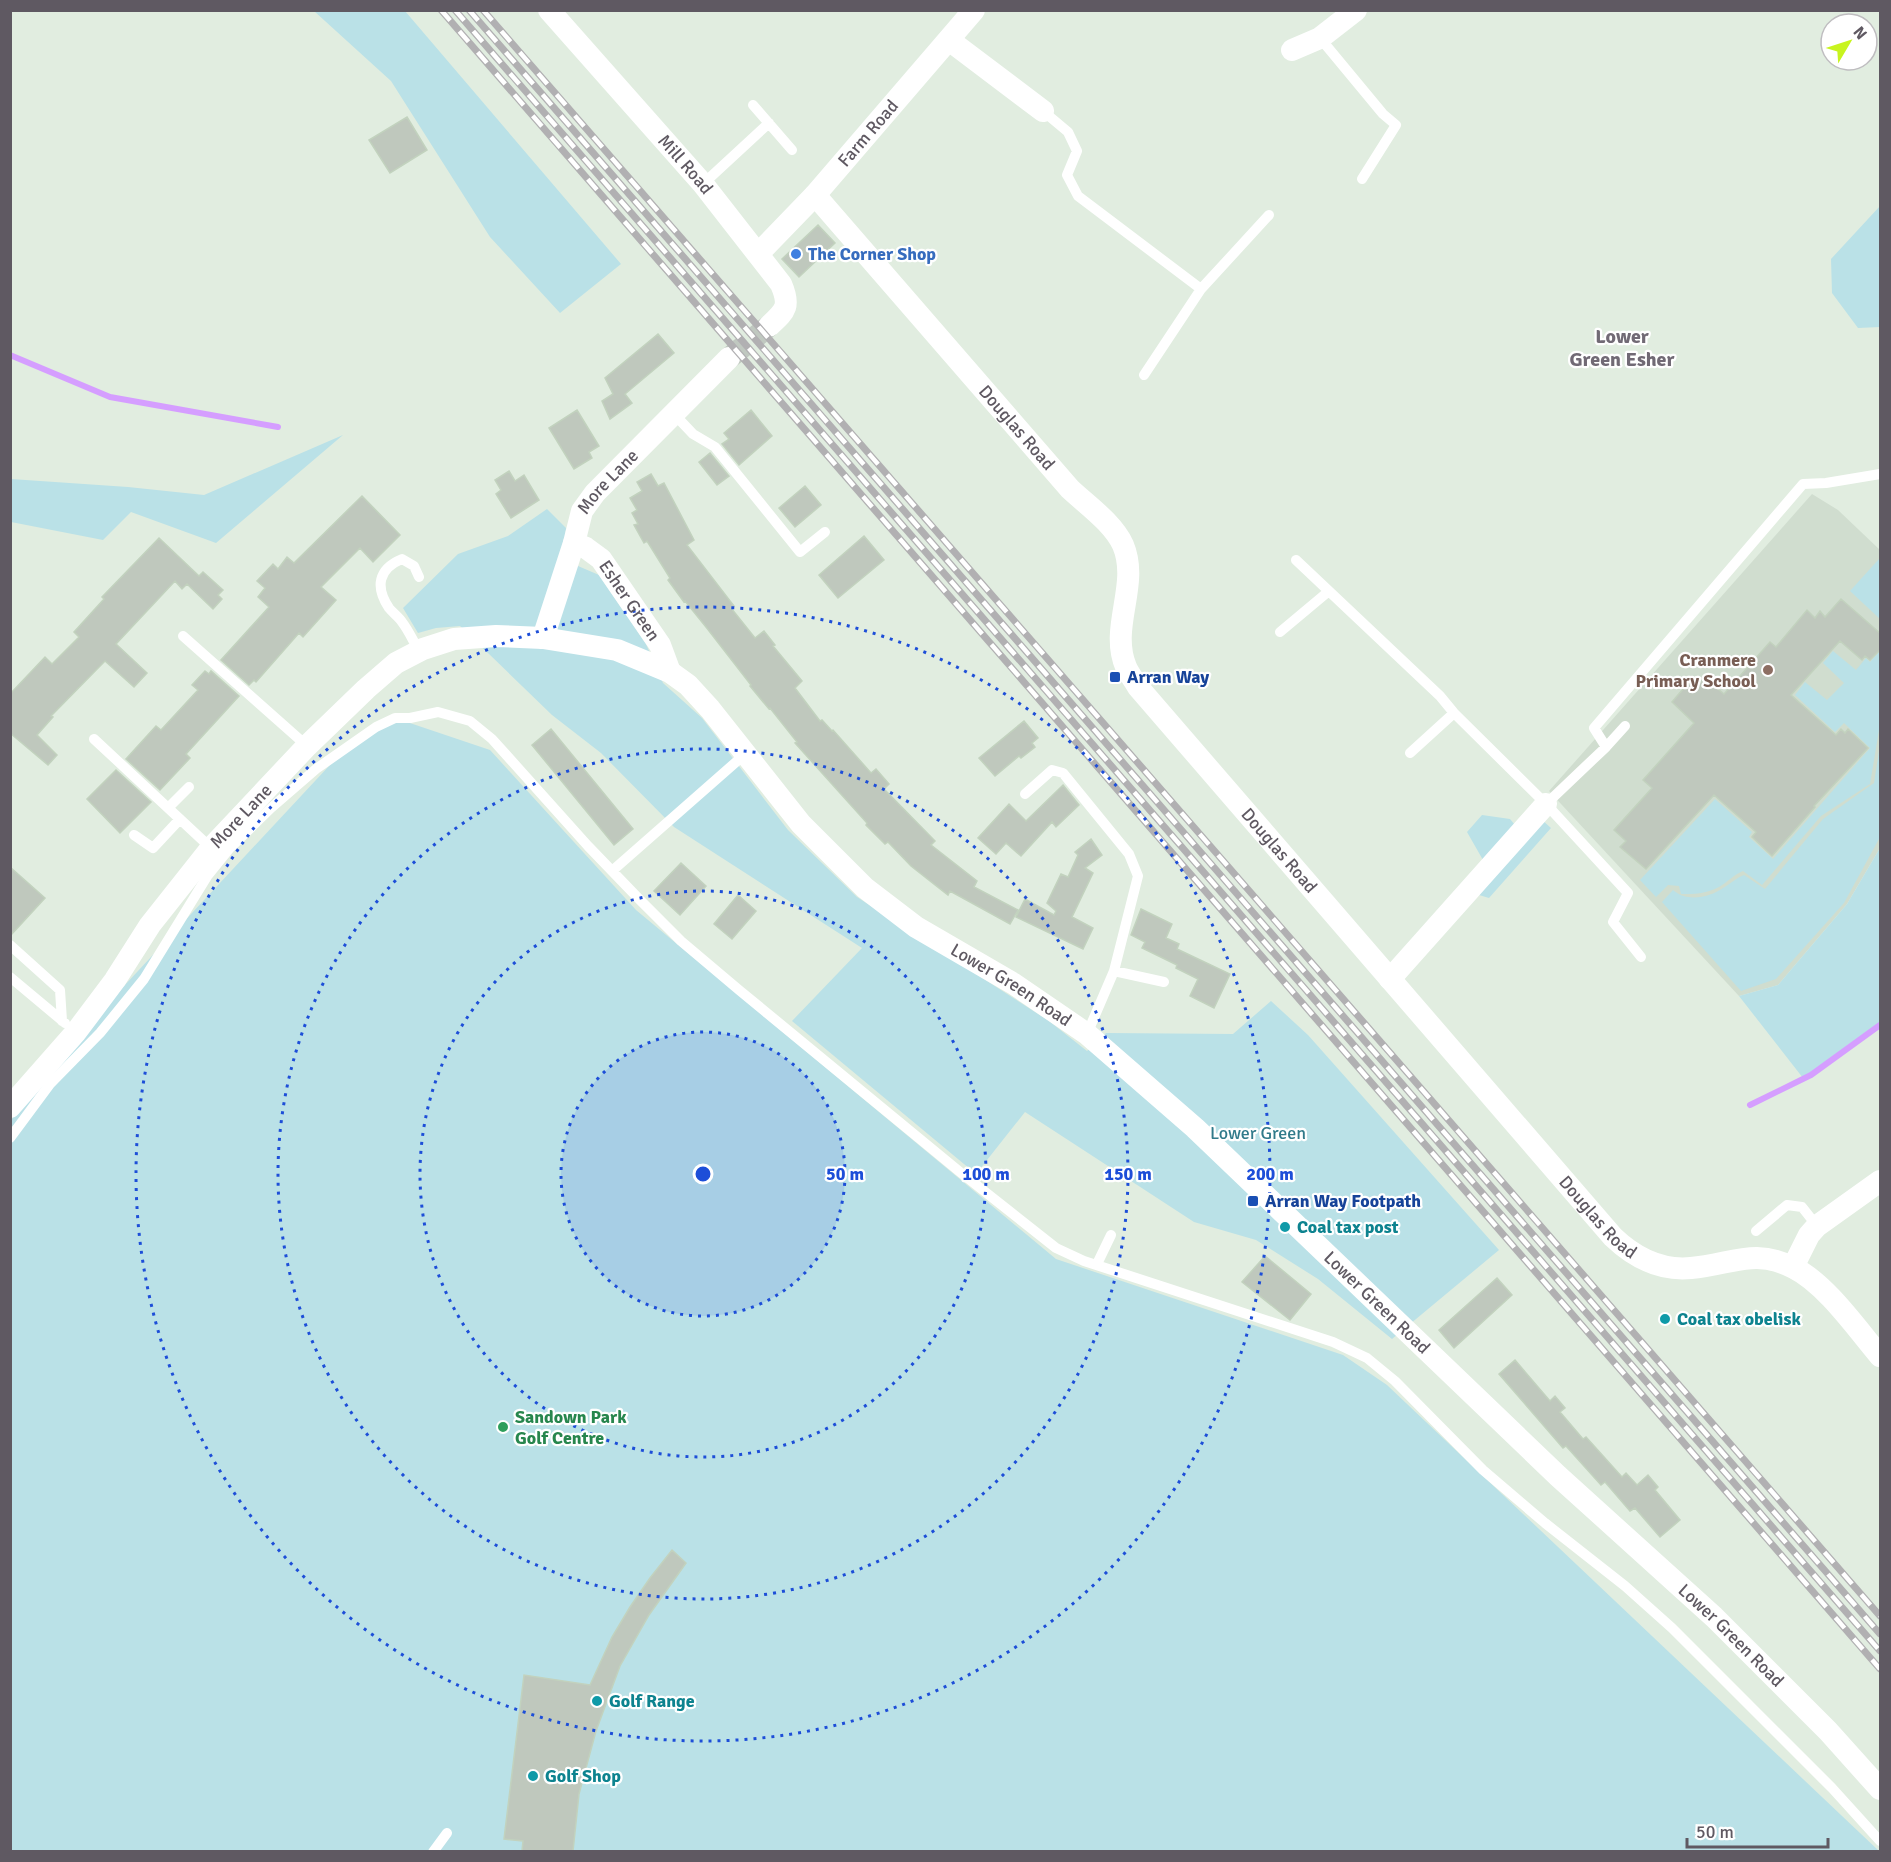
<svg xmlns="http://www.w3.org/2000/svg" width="1891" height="1862" font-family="Signika,sans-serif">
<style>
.education{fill:#d0ddcf}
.green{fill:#bae1e7}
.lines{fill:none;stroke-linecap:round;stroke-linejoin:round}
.stream{stroke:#d59eff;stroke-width:6}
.building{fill:#bfc8bd;stroke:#c2d2be;stroke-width:1.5}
.minor-tunnel{stroke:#c0c8c0;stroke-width:22;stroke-dasharray:22 11;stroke-linecap:butt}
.service{stroke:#fff;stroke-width:10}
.minor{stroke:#fff;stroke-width:22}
.rail-casing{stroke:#b1b0b2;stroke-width:7}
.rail{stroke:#fff;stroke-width:4.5;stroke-dasharray:14;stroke-linecap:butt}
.ring{fill:none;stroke:#1d4ed8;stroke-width:3;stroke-dasharray:3 6}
.shop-dot{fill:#3f7fe0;stroke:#fff;stroke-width:2}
.education-dot{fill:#8d6e63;stroke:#fff;stroke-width:2}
.transit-dot{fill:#1a4fb4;stroke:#fff;stroke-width:2}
.culture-dot{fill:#0f9aa8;stroke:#fff;stroke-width:2}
.leisure-dot{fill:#2e9e5b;stroke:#fff;stroke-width:2}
.labels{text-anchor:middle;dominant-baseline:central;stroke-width:4.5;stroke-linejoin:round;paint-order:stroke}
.street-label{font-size:18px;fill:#5f5962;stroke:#fff}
.shop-label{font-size:18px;font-weight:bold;fill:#366cbe;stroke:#fff;text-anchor:start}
.education-label{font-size:18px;font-weight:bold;fill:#785e54;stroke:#fff;text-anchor:end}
.transit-label{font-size:18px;font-weight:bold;fill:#164399;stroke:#fff;text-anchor:start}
.park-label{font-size:18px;fill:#307a8a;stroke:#fff}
.culture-label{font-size:18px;font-weight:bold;fill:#0d838f;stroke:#fff;text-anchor:start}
.leisure-label{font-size:18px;font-weight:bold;fill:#27864d;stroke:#fff;text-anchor:start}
.neighbourhood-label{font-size:20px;font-weight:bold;fill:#716a75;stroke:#fff}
.centre{fill:#1d4ed8;stroke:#fff;stroke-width:3}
.ring-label{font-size:18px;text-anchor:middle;font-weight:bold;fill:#1d4ed8;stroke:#fff;stroke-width:4.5;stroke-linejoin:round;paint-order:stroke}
</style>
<rect width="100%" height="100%" fill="#e1ede0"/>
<path class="education" d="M1812,494l26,16 42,40v298l-33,56 -69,81 -39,11 -190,-205z"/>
<path class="green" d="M314,11h91l216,253 -61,49 -70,-76 -99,-156z
M1880,206v121l-22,1 -26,-35 -1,-34z
M343,435l-127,108 -85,-31 -28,28 -92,-18v-43l117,8 76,8z
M547,509l19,19 -3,26 15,12 21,9 47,69 17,39 39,35 86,112 69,67 192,124 38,30 19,-18 127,1 38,-33 37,34 191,215 -107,89 -74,-60 -62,-39 -62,-18 -169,-110 -49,62 -184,-153 70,-73 -188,-121 -73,-74 -49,-38 -92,-89 -24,2 -18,5 -15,-25 55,-54 50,-18z
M1879,559l1,2v58l-30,-28z
M1833,651l23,19 10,-12 4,4 10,-11v73l-10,60 -49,32 -59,69 -19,-14c-10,4 -15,11 -24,16 -13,7 -25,7 -38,7l-2,-8 -11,-1 -12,12 -16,-17 75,-81 37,33 -3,5 24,22 97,-111 -26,-25 -9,9 -40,-37 10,-13 22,18 17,-17 -21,-20z
M395,718l95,32 146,160 420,349 287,96 44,30 492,466 -1868,1v-732l113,-134 232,-249z
M1880,745v92l-36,66 -68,76 -35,12 -79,-89 11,-12c13,12 36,8 50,-2 7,-4 13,-10 21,-13l21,14 58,-70 51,-36z
M1482,815l28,4 5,6 26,-6 10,9 -62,70 -10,-3 4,-35 -16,-28z
M1880,848v174l-77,56 -64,-82 39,-11 69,-81z"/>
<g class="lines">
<path class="stream" d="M10,355l100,42 168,30
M1750,1105l61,-30 69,-50"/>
</g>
<path class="building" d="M407,117l20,33 -37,23 -21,-33z
M818,225l17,18 -36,34 -17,-18z
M658,334l16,19 -49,41 7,9 -22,16 -8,-18 11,-7 -8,-16z
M577,410l22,36 -10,6 3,6 -18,11 -25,-41z
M751,410l21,26 -33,29 -17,-21 7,-5 -5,-6z
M710,453l19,23 -12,9 -18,-23z
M509,471l6,10 9,-6 15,25 -28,18 -15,-24 5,-4 -6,-10z
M651,474l7,12 6,-3 30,57 -7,5 47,61 -3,2 24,30 9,-7 11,14 -2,1 29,35 -7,7 25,33 2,-1 10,11 1,-1 38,43 5,-4 13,15 -5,5 51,52 -4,4 46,36 -3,6 44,23 -8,14 -60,-33 -2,4 -37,-29 -23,-24 -3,2 -19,-19 1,-2 -72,-80 2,-1 -27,-34 -1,1 -19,-23 1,-1 -45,-58 -21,-26 -1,1 -16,-22 2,-2 -23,-37 -3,2 -10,-18 4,-1 -6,-11 5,-3 -7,-12 12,-7 -5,-9z
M805,486l16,19 -26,22 -16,-19z
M362,496l38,39 -27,27 -13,-14 -39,39 15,13 -33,37 -4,-4 -43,49 -2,-2 -5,5 -28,-25 48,-53 -11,-10 7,-9 -8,-7 16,-17 5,5 9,-12 7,6z
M864,536l20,24 -46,38 -19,-23z
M159,538l40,38 4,-4 20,18 -5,5 4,4 -9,10 -26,-25 -5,5 -7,-8 -59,63 31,29 -13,14 -29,-26 -54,55 2,1 -16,18 20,20 -9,10 -38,-32v-39l35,-37 7,7 27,-27 -5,-5 30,-33 -2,-2z
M1841,599l40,35v15l-11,11 -5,-4 -3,4 -22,-19 -49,54 45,40 5,-6 4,4 3,-4 20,19 -54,58 1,1 -43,49 -20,-19 4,-5 -42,-37 -68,74 -26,-22 6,-6 -12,-11 38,-42 -9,-8 51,-57 -22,-21 17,-20 7,4 9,-8 19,16 46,-52 6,5 31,-37 8,8 5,-7 5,6z
M205,671l4,3 2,-3 28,25 -53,58 4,4 -30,32 -34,-31 30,-33 5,4 37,-40 -6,-5z
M1024,721l14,17 -6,5 3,4 -14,11 -2,-2 -24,20 -16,-18z
M551,729l82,100 -19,16 -82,-100z
M116,770l35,32 -31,31 -33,-34z
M1063,785l16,20 -23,22 -4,-5 -31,34 -15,-13 -10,11 -18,-16 31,-34 17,17z
M1091,839l11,16 -17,13 8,5 -21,44 21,11 -10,21 -67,-32 9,-18 29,16 2,-4 -9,-8 14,-29 7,3 10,-22 -3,-3z
M681,863l25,23 -26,29 -26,-24z
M10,867l35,31 -35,38z
M738,895l18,16 -24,28 -18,-15z
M1141,909l31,15 -6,14 13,6 -2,5 53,25 -16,34 -24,-12 8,-17 -22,-11 1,-3 -35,-17 3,-6 -14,-7z
M1265,1256l46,38 -21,26 -48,-38z
M1497,1278l15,17 -58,53 -15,-18z
M1515,1360l35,41 5,-5 10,12 -5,4 23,27 3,-2 36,40 4,-4 11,12 11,-10 10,12 -3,3 25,30 -20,17 -25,-29 -5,3 -25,-29 -4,3 -35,-39 -3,2 -64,-74z
M672,1550l14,13 -37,52 -29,51 -24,65 -17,63 -6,57h-51l1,-10 -19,-2 20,-164 66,10 22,-48 18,-30 20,-29z"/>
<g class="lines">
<path class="minor-tunnel" d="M729,358l40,-32"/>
<path class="service" d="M1320,38l63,76 13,11 -34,54
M753,105l39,45
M1043,111l25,21 9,19 -10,24 11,21 123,93
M703,184l66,-61
M1144,375l57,-86 68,-74
M674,414l19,20 22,13 85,105 25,-20
M1296,560l144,136 14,17 92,91 82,89 -15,29 28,35
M1280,632l49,-41
M183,636l124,110
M419,651c-6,-10 -10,-20 -17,-29 -3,-5 -9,-9 -13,-14 -14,-21 -11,-39 13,-49l12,7 5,11
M94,739l117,109
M1606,747l19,-21
M1410,753l44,-40
M1025,794l27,-24 11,3 66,81 9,22 -24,95 -27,63
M1546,804l60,-57 -12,-19 209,-244 23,-1 54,-9
M168,808l21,-21
M134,835l19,13 27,-29
M612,871l132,-116
M10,945l50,45 2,31
M1114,971l50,11
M10,977l55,46
M10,1138l40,-54 50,-51 44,-54 64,-104 21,-26 42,-41 45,-39 60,-42 19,-9h15l28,-6 32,9 22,18 96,107 52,54 41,41 58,49 221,182 96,76 28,13 249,81 34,16 28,23 88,89 62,53 80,63 47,42 160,160 48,53
M1756,1231l31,-26 15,2 15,19
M1097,1264l14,-29
M433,1852l14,-19"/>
<g class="minor">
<path id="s1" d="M549,10l154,174 78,100c10,23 4,27 -12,42"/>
<path d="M949,40l94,71"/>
<path d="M1292,50l28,-12 36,-28"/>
<path id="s2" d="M815,195l255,294c17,16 43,34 53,56 17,40 -14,82 3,122 3,7 8,13 12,20l475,550c22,21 47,34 78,31 40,-3 63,-21 103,0 32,16 63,61 86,88"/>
<path id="s3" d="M759,253l56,-58 159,-185"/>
<path id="s4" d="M574,543l12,5 15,11 59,86 10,27"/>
<path id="s5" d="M543,638l31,-95 8,-32 13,-18 134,-135"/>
<path d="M1390,979l156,-175"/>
<path id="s6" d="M10,1107l66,-75 39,-52 35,-55 61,-77 96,-102 59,-57 30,-26 27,-14 31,-10 42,-3 47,2 74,12 53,22 18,13 22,24 91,115 64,64 51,39 98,57 73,50 108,94 363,348 156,141 114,114 52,58"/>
<path d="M1793,1267l16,-32 8,-9 63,-45"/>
</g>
<defs>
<path id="rail" d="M441,10l1439,1659
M455,10l1425,1641
M469,10l1411,1624
M483,10l1397,1606"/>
</defs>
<use href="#rail" class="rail-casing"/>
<use href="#rail" class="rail"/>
</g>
<circle cx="703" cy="1174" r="142" fill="#1d4ed8" fill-opacity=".12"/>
<g class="ring">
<circle cx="703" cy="1174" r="142"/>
<circle cx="703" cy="1174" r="283"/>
<circle cx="703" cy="1174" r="425"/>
<circle cx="703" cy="1174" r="567"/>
</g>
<circle class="shop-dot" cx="796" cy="254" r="6"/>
<circle class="education-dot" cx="1768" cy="670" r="6"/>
<g class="transit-dot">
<rect x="1109" y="671" width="12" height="12" rx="3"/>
<rect x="1247" y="1195" width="12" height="12" rx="3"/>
</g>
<g class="culture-dot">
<circle cx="1285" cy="1227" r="6"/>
<circle cx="1665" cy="1319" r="6"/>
<circle cx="597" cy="1701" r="6"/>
<circle cx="533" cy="1776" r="6"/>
</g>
<circle class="leisure-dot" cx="503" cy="1427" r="6"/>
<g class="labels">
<g class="street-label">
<text stroke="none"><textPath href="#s3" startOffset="162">Farm Road</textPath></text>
<text stroke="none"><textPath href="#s1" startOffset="206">Mill Road</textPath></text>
<text stroke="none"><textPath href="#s2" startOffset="308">Douglas Road</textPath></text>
<text stroke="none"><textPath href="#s5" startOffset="172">More Lane</textPath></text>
<text stroke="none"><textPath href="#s4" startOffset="82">Esher Green</textPath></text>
<text stroke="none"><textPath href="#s6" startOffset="372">More Lane</textPath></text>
<text stroke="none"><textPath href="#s2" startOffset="830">Douglas Road</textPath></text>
<text stroke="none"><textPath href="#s6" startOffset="1342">Lower Green Road</textPath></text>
<text stroke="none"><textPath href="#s2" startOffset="1316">Douglas Road</textPath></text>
<text stroke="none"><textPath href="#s6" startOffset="1828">Lower Green Road</textPath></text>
<text stroke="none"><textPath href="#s6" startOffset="2314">Lower Green Road</textPath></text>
</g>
<g class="shop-label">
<text x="808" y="254">The Corner Shop</text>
</g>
<g class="education-label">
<text x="1756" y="660">Cranmere<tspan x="1756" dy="21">Primary School</tspan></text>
</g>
<g class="transit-label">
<text x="1127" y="677">Arran Way</text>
<text x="1265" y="1201">Arran Way Footpath</text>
</g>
<g class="park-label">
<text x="1258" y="1133">Lower Green</text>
</g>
<g class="culture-label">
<text x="1297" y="1227">Coal tax post</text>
<text x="1677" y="1319">Coal tax obelisk</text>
<text x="609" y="1701">Golf Range</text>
<text x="545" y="1776">Golf Shop</text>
</g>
<g class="leisure-label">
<text x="515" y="1417">Sandown Park<tspan x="515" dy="21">Golf Centre</tspan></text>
</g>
<g class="neighbourhood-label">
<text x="1622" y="336">Lower<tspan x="1622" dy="23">Green Esher</tspan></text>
</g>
</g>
<circle cx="703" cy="1174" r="9" class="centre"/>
<g class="ring-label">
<text x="845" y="1180">50 m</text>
<text x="986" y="1180">100 m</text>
<text x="1128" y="1180">150 m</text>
<text x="1270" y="1180">200 m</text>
</g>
<rect width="1891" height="1862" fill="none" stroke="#5f5962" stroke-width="24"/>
<g transform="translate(1849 42) rotate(51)"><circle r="28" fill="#ffffff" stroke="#bfbdc0" stroke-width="1.5"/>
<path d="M0-4.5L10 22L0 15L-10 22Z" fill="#c8f41f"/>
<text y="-9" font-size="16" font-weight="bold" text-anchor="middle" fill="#5f5962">N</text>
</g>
<path d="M1687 1838v9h141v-9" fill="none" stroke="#5f5962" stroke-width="3"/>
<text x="1696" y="1838" font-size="18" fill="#5f5962" stroke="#ffffff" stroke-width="4.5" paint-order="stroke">50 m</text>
</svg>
